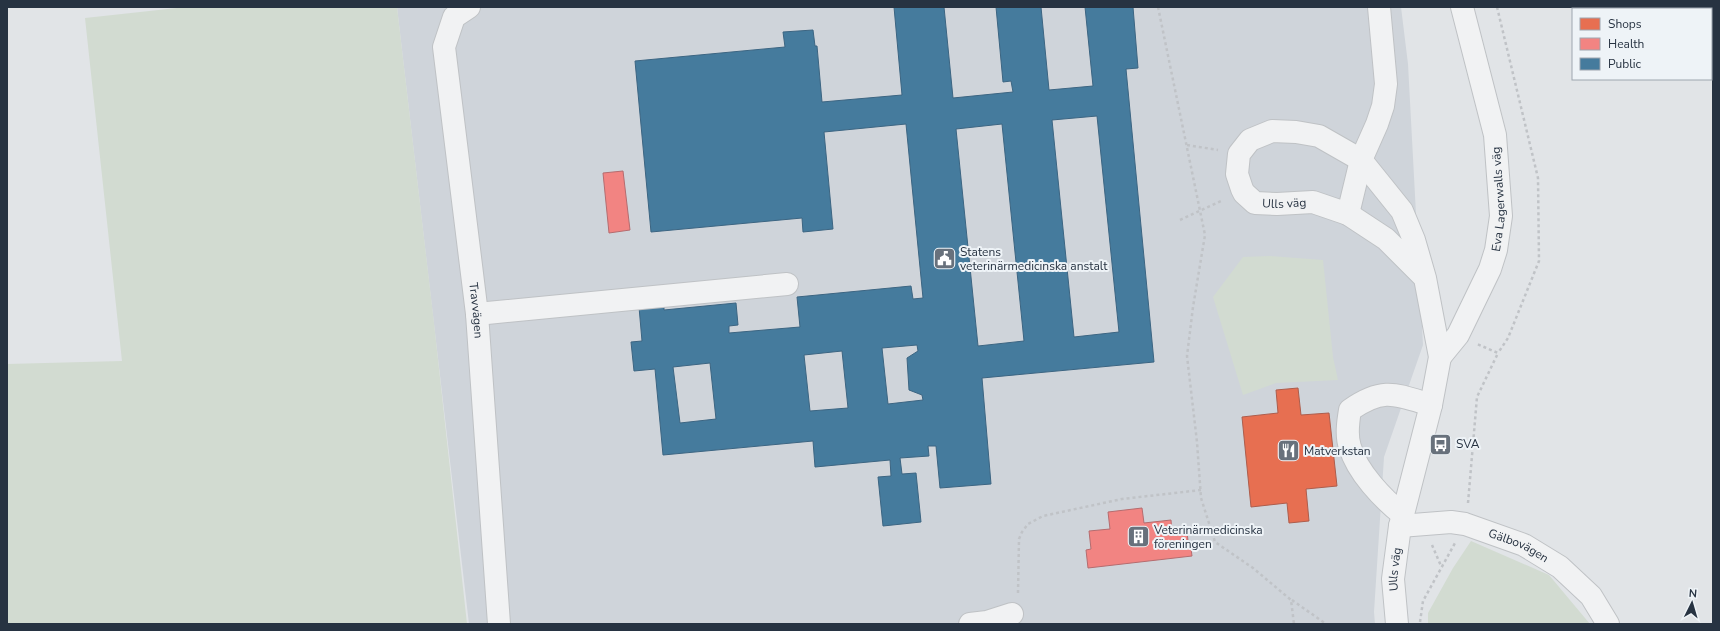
<svg xmlns="http://www.w3.org/2000/svg" width="1720" height="631" font-family="'Nunito Sans',sans-serif">
<style>
.built{fill:#cfd4da}
.green{fill:#d2dbd1}
.shops{fill:#e76f51;stroke:#ad5d4c}
.health{fill:#f28482;stroke:#b56c6f}
.public{fill:#457b9d;stroke:#3c6582;fill-rule:evenodd}
.lines{fill:none;stroke-linecap:round;stroke-linejoin:round}
.minor-casing{stroke:#bfc2c5;stroke-width:24}
.path{stroke:#c0c3c7;stroke-width:2.5;stroke-dasharray:3 3;stroke-linecap:butt}
.minor{stroke:#f1f2f3;stroke-width:22}
.labels{text-anchor:middle;dominant-baseline:central;stroke-width:4;stroke-linejoin:round;paint-order:stroke}
.street-label{font-size:12px;fill:#273342;stroke:#eef3f7}
.poi-label{font-size:12px;fill:#273342;stroke:#eef3f7;text-anchor:start}
</style>
<rect width="100%" height="100%" fill="#e1e4e7"/>
<path class="built" d="M397,7h1004l7,57 15,281 -39,112 -10,155 1,12h-906z"/>
<path class="green" d="M186,7h211l37,316 33,301h-460v-260l115,-3 -37,-343z
M1270,256l53,4 10,97 5,23 -62,3 -33,12 -30,-98 30,-40z
M1471,541l78,34 41,49h-162v-11l25,-45z"/>
<path class="shops" d="M1298,388l3,27 28,-2 8,73 -31,3 3,32 -20,2 -2,-20 -36,4 -9,-90 36,-4 -2,-23z"/>
<path class="health" d="M623,171l7,59 -21,3 -6,-60z
M1142,508l2,15 27,-3 1,13 15,-2 1,10h2l2,15 -104,12 -2,-18 5,-1 -2,-18 21,-2 -2,-17z"/>
<path class="public" d="M894,7h50l9,91 60,-6 -2,-11 -8,1 -7,-75h45l8,83 44,-4 -8,-79h48l5,61 -12,1 28,293 -172,16 9,106 -51,4 -4,-42h-8l1,10 -29,2 2,16 14,-1 5,49 -38,4 -5,-49 13,-1 -1,-16 -75,7 -2,-26 -150,14 -8,-86 -21,2 -3,-29 11,-1 -3,-34 25,-2v5l72,-7 2,22 -9,1v7l71,-6 -3,-30 114,-11 2,13 10,-1 -17,-174 -82,8 9,97 -30,3 -1,-14 -151,14 -16,-171 150,-14 -2,-15 30,-2 2,16h2l5,56 80,-7zM1097,116l22,216 -45,5 -22,-217zM1002,124l22,217 -46,5 -22,-217zM917,345l1,6 -11,7 2,32 13,5 1,5 -35,4 -6,-56zM842,351l6,57 -38,3 -6,-56zM710,363l6,56 -36,4 -7,-56z"/>
<g class="lines">
<defs>
<g id="minor">
<path id="s1" d="M469,7l-15,10 -10,30 33,267 22,310"/>
<path d="M1348,214l13,-54 16,-36 6,-18 3,-22 -7,-77"/>
<path d="M477,314l310,-30"/>
<path id="s2" d="M1440,357l18,-22 32,-66 6,-19 5,-34 -6,-81 -33,-128"/>
<path d="M1403,515c-20,-16 -46,-43 -53,-68 -4,-11 -2,-25 0,-37 33,-23 45,-16 81,-5"/>
<path id="s3" d="M1400,526l51,-4 14,2 59,21 36,22 31,29 17,28"/>
<path d="M970,624l17,-2 25,-8"/>
<path id="s4" d="M1397,624l-4,-45 7,-53 31,-121 9,-48 -15,-79 -11,-38 -12,-29 -41,-51 -42,-24 -23,-4 -24,-1 -22,9 -11,14 -2,20 5,15 2,4 11,10 22,1 36,-2 35,12 38,25 39,39"/>
</g>
</defs>
<use href="#minor" class="minor-casing"/>
<path class="path" d="M1158,7l47,228 -12,72 -6,49 10,86 4,56 14,44 38,26 38,32 3,24
M1497,7l41,171 1,83 -31,77 -10,15
M1187,145l31,5
M1180,220l43,-20
M1468,503l9,-106 21,-44 -21,-9
M1432,545l9,21
M1018,593l1,-54 3,-7 6,-8 15,-8 79,-17 79,-9
M1292,600l34,24
M1420,622l3,-21 32,-58"/>
<use href="#minor" class="minor"/>
</g>
<defs>
<symbol id="civic-square" viewBox="-11 -11 22 22"><rect x="-9" y="-9" width="18" height="18" rx="4" fill="#68717c" stroke="#eef3f7"/><path d="M-.6-6.5H3V-4.5H.6V-3L4-1V1h2V6H-6V1h2V-1L-.6-3ZM-1.2 2.5V6h2.4V2.5Z" fill="#fff"/></symbol>
<symbol id="bus-square" viewBox="-11 -11 22 22"><rect x="-9" y="-9" width="18" height="18" rx="4" fill="#68717c" stroke="#eef3f7"/><path d="M-5-6H5V4H4V6H2V4H-2V6H-4V4H-5ZM-3.5-4V0h7V-4ZM-3.5 1.2v1.5H-2V1.2ZM2 1.2v1.5H3.5V1.2Z" fill="#fff"/></symbol>
<symbol id="restaurant-square" viewBox="-11 -11 22 22"><rect x="-9" y="-9" width="18" height="18" rx="4" fill="#68717c" stroke="#eef3f7"/><path d="M-5-6h1v4h1v-4h1v4h1v-4h1v5L-1.5 .5V6h-2V.5L-5-1ZM5-6V6H3V1.5H1.5Q1.5-4 5-6Z" fill="#fff"/></symbol>
<symbol id="building-square" viewBox="-11 -11 22 22"><rect x="-9" y="-9" width="18" height="18" rx="4" fill="#68717c" stroke="#eef3f7"/><path d="M-4-6H4V6H1V3H-1V6H-4ZM-2.5-4.3h1.7v1.8h-1.7ZM.8-4.3h1.7v1.8H.8ZM-2.5-1h1.7V.8h-1.7ZM.8-1h1.7V.8H.8Z" fill="#fff"/></symbol>
</defs>
<g fill-rule="evenodd">
<use href="#civic-square" x="932" y="246" width="25" height="25"/>
<use href="#bus-square" x="1428" y="432" width="25" height="25"/>
<use href="#restaurant-square" x="1276" y="438" width="25" height="25"/>
<use href="#building-square" x="1126" y="524" width="25" height="25"/>
</g>
<g class="labels">
<g class="street-label">
<text stroke="none"><textPath href="#s2" startOffset="173">Eva Lagerwalls väg</textPath></text>
<text stroke="none"><textPath href="#s4" startOffset="711">Ulls väg</textPath></text>
<text stroke="none"><textPath href="#s1" startOffset="315">Travvägen</textPath></text>
<text stroke="none"><textPath href="#s3" startOffset="123">Gälbovägen</textPath></text>
<text stroke="none"><textPath href="#s4" startOffset="55">Ulls väg</textPath></text>
</g>
<g class="poi-label">
<text x="960" y="252">Statens<tspan x="960" dy="14">veterinärmedicinska anstalt</tspan></text>
<text x="1456" y="444">SVA</text>
<text x="1304" y="451">Matverkstan</text>
<text x="1154" y="530">Veterinärmedicinska<tspan x="1154" dy="14">föreningen</tspan></text>
</g>
</g>
<rect width="1720" height="631" fill="none" stroke="#273342" stroke-width="16"/>
<rect x="1572" y="8" width="140" height="72" fill="#eef3f7" stroke="#9ea6af"/>
<rect x="1580" y="18" width="20" height="12" fill="#e76f51" stroke="#9ea6af"/>
<text x="1608" y="28" font-size="12" fill="#273342">Shops</text>
<rect x="1580" y="38" width="20" height="12" fill="#f28482" stroke="#9ea6af"/>
<text x="1608" y="48" font-size="12" fill="#273342">Health</text>
<rect x="1580" y="58" width="20" height="12" fill="#457b9d" stroke="#9ea6af"/>
<text x="1608" y="68" font-size="12" fill="#273342">Public</text>
<g transform="translate(1692 603) rotate(5)" stroke="#eef3f7" stroke-width="3" paint-order="stroke">
<path d="M0-3L7 15L0 10L-7 15Z" fill="#273342"/>
<text y="-6" font-size="11" font-weight="bold" text-anchor="middle" fill="#273342">N</text>
</g>
</svg>
